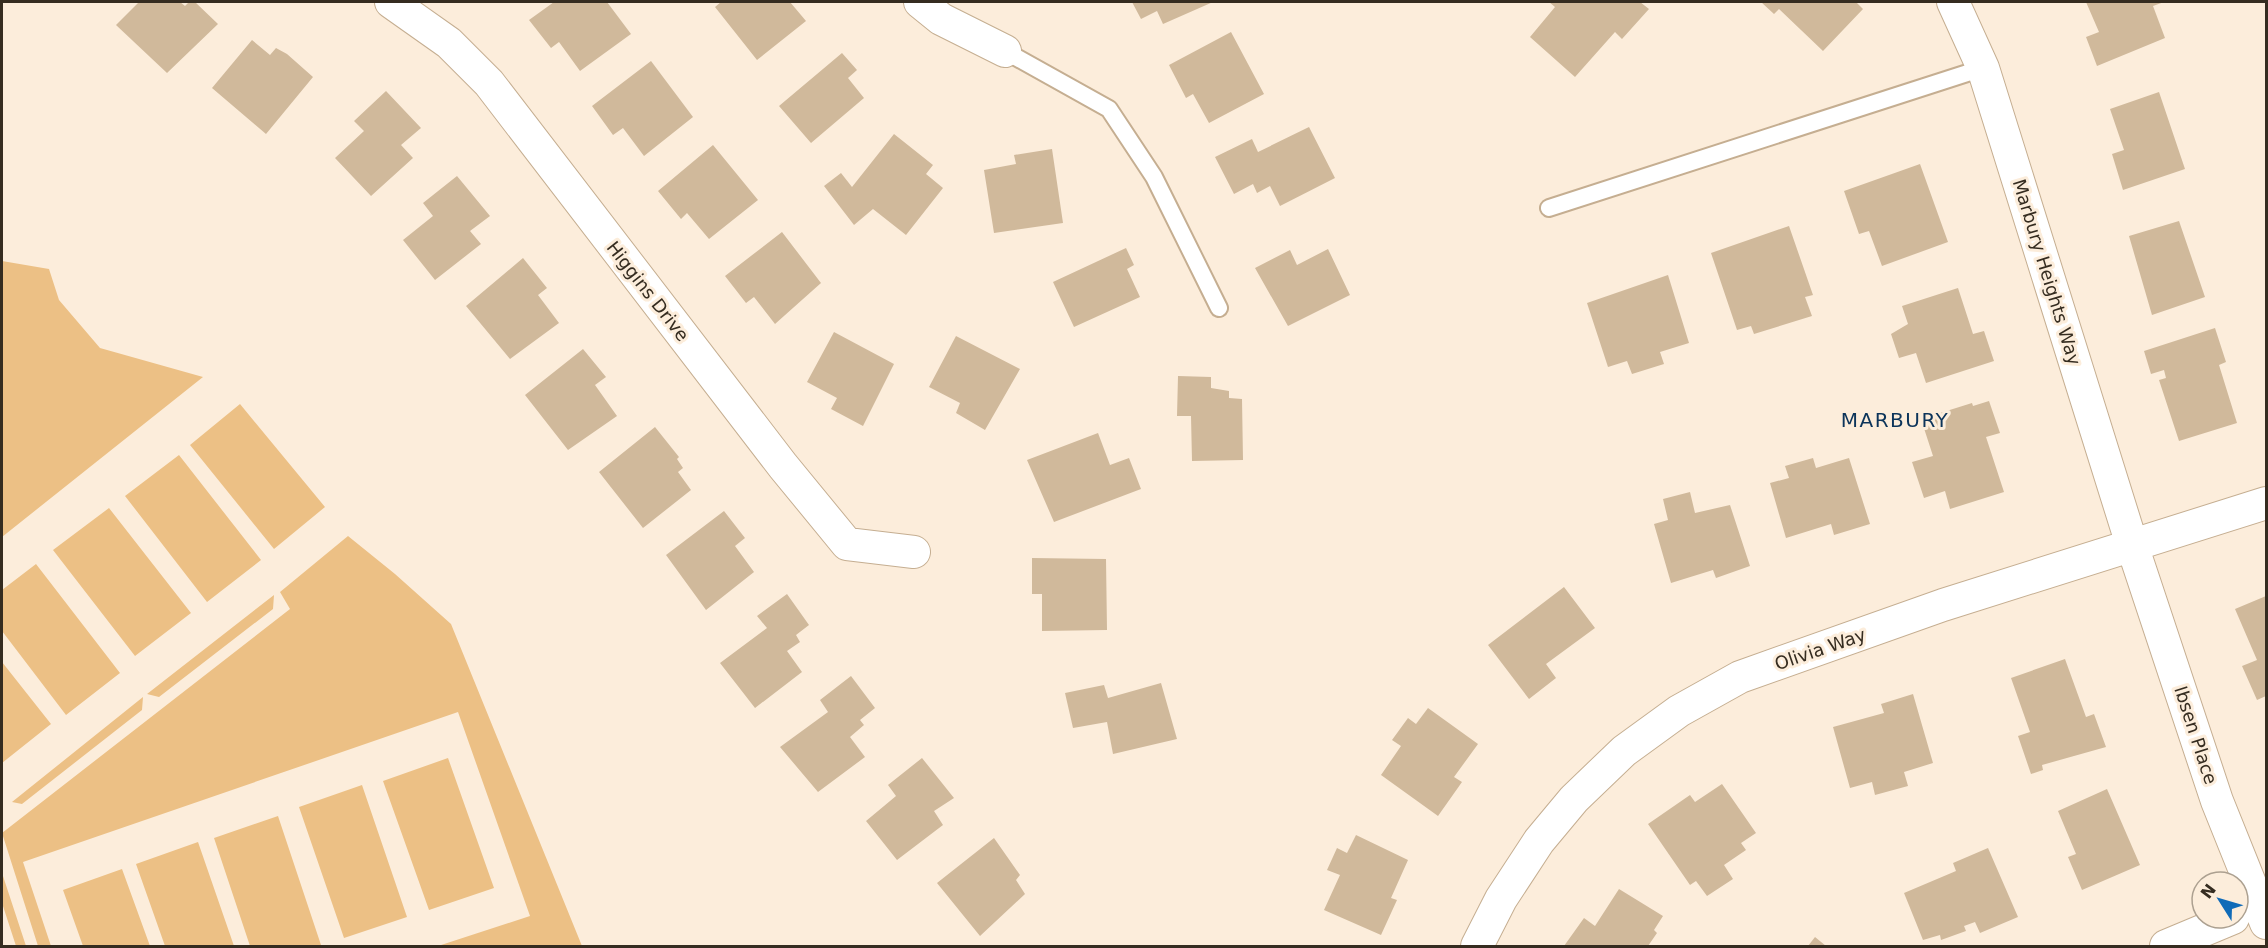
<svg xmlns="http://www.w3.org/2000/svg" width="2268" height="948" font-family="'DejaVu Sans',sans-serif">
<style>
.green{fill:#ecc085}
.building{fill:#d0b99b}
.lines{fill:none;stroke-linecap:round;stroke-linejoin:round}
.lane-casing{stroke:#c5ae91;stroke-width:20}
.street-casing{stroke:#c5ae91;stroke-width:34}
.lane{stroke:#fff;stroke-width:16}
.street{stroke:#fff;stroke-width:32}
.labels{text-anchor:middle;dominant-baseline:central;stroke-width:6;stroke-linejoin:round;paint-order:stroke}
.street-label{font-size:18px;fill:#352c20;stroke:#fceddb}
.neighbourhood-label{font-size:20px;letter-spacing:1.5px;fill:#0c345a;stroke:#fceddb}
</style>
<rect width="100%" height="100%" fill="#fceddb"/>
<path class="green" d="M2,261l47,8 10,31 41,48 103,29 -201,160z
M240,404l85,103 -51,42 -84,-104z
M179,455l82,105 -54,42 -82,-106z
M109,508l82,105 -56,43 -82,-106z
M348,536l47,38 56,50 131,322h-144l92,-30 -72,-204 -435,150 28,84h-13l-36,-113 288,-224 -10,-17z
M36,564l84,109 -54,42 -64,-84v-41z
M274,595l-1,14 -114,88 -12,-3z
M2,662l49,62 -49,39z
M143,697l-1,13 -120,94 -10,-2z
M448,758l46,130 -65,22 -46,-129z
M362,785l45,132 -63,21 -45,-131z
M278,816l43,129 -4,1h-67l-36,-108z
M198,842l36,104h-69l-29,-82z
M122,869l28,77h-67l-20,-56z
M2,873l24,73h-10l-14,-43z"/>
<path class="building" d="M139,2h41l5,4 4,-4h6l23,22 -51,49 -51,-48z
M554,2h53l24,32 -51,37 -21,-29 -8,6 -22,-28z
M721,2h69l16,19 -49,39 -42,-53z
M1132,2h81l-50,22 -6,-13 -16,8z
M1549,2h91l9,7 -27,30 -7,-7 -40,45 -45,-40 25,-30z
M1761,2h95l7,7 -40,42 -44,-42 -5,5z
M2086,2h78l-11,4 12,32 -68,28 -11,-29 13,-5z
M1231,32l33,62 -55,29 -16,-29 -7,4 -17,-33z
M252,40l18,15 6,-7 11,6 26,23 -47,57 -54,-46z
M842,53l15,17 -9,8 16,20 -53,45 -32,-37z
M651,61l42,56 -49,39 -21,-28 -10,7 -21,-29z
M386,91l35,37 -20,17 12,13 -42,38 -36,-38 29,-27 -10,-10z
M2159,92l26,77 -62,21 -11,-36 12,-4 -14,-41z
M1309,127l26,51 -55,28 -10,-20 -13,7 -4,-9 -19,10 -19,-37 37,-18 6,13z
M894,134l39,31 -7,9 17,14 -37,47 -33,-26 -19,16 -30,-39 17,-13 11,14z
M713,145l45,55 -49,39 -22,-26 -6,6 -23,-28z
M1052,149l11,74 -69,10 -10,-63 32,-6 -2,-9z
M1920,164l28,78 -66,24 -13,-35 -10,3 -15,-43z
M457,176l33,40 -20,15 11,13 -46,36 -32,-40 30,-24 -10,-13z
M2179,221l26,76 -53,18 -23,-79z
M1789,226l24,69 -8,2 7,19 -58,18 -3,-8 -14,4 -26,-77z
M782,232l39,51 -46,41 -21,-27 -8,6 -21,-27z
M1126,248l8,17 -7,4 13,28 -66,30 -21,-45z
M1328,249l22,46 -62,31 -33,-58 35,-18 7,15z
M523,258l24,30 -9,7 21,28 -49,36 -44,-53z
M1668,275l21,68 -29,9 4,12 -32,10 -5,-13 -19,6 -21,-64z
M1958,288l15,46 11,-3 10,30 -68,22 -10,-30 -17,5 -8,-24 17,-10 -6,-18z
M2215,328l11,34 -7,3 18,58 -58,18 -20,-61 7,-2 -2,-8 -13,4 -7,-23z
M834,332l60,32 -31,62 -32,-17 6,-11 -30,-16z
M956,336l64,33 -35,61 -29,-17 4,-10 -31,-16z
M583,349l23,28 -11,8 22,31 -49,34 -43,-55z
M1178,376l33,1v11l18,3v7l13,1 1,61 -51,1 -1,-45h-14z
M1989,401l11,32 -14,4 18,55 -54,17 -5,-18 -21,7 -12,-36 21,-6 -12,-37 51,-16 1,3z
M655,427l24,30 -2,2 6,9 -5,4 13,18 -48,38 -44,-56z
M1098,433l12,32 19,-7 12,31 -87,33 -27,-62z
M1813,458l3,10 33,-10 21,66 -36,11 -3,-11 -45,14 -16,-55 19,-5 -4,-12z
M1690,492l5,21 35,-8 20,61 -34,12 -3,-8 -42,13 -17,-59 14,-4 -5,-21z
M724,511l21,27 -10,8 19,26 -48,38 -40,-55z
M1032,558l74,1 1,71 -65,1v-37h-10z
M1564,587l31,41 -49,36 10,14 -27,21 -41,-54z
M787,594l22,31 -13,10 4,7 -13,9 15,21 -47,36 -35,-45 47,-35 -10,-12z
M2266,596v100l-9,4 -15,-34 15,-6 -22,-51z
M2065,659l21,58 8,-3 12,33 -64,18 1,5 -12,4 -13,-38 12,-4 -19,-54z
M851,676l24,32 -15,12 4,5 -14,12 15,20 -47,35 -38,-45 48,-35 -8,-12z
M1161,683l16,56 -64,15 -6,-32 -34,6 -8,-35 39,-8 4,13z
M1913,694l20,69 -29,9 4,14 -33,9 -3,-13 -22,6 -17,-61 51,-14 -3,-9z
M1428,708l50,36 -24,33 8,5 -24,34 -57,-41 20,-29 -9,-6 16,-22 8,6z
M922,758l32,40 -20,13 9,14 -46,35 -31,-39 30,-25 -8,-11z
M1722,784l34,49 -15,10 5,7 -22,15 9,14 -26,17 -11,-15 -6,4 -42,-61 42,-29 5,7z
M2107,789l33,76 -58,25 -14,-33 8,-3 -18,-43z
M1356,835l52,25 -17,38 6,2 -16,35 -57,-25 16,-35 -13,-5 10,-22 10,5z
M994,838l26,37 -4,5 9,14 -45,42 -43,-53z
M1988,848l30,69 -38,16 -5,-11 -11,4 2,5 -25,9 -1,-5 -17,5 -19,-47 52,-22 -3,-8z
M1619,889l44,27 -9,14 3,3 -9,13h-84l20,-28 11,8z
M1815,937l11,9h-18z"/>
<g class="lines">
<defs>
<path id="lane" d="M1005,51l104,58 45,68 65,131
M1549,208l434,-140"/>
<path id="street" d="M391,2l58,41 40,40 294,383 64,78 67,8
M920,2l21,17 64,32
M1953,2l30,66 149,477 85,256 49,122
M1477,946l24,-47 38,-58 35,-42 50,-48 55,-40 61,-34 203,-72 323,-102
M2166,946l67,-28"/>
</defs>
<use href="#lane" class="lane-casing"/>
<use href="#street" class="street-casing"/>
<use href="#lane" class="lane"/>
<use href="#street" class="street"/>
</g>
<g class="labels">
<g class="street-label">
<text transform="translate(2047 272) rotate(73)">Marbury Heights Way</text>
<text transform="translate(648 291) rotate(52)">Higgins Drive</text>
<text transform="translate(1820 649) rotate(-19)">Olivia Way</text>
<text transform="translate(2196 735) rotate(72)">Ibsen Place</text>
</g>
<g class="neighbourhood-label">
<text x="1895" y="420">MARBURY</text>
</g>
</g>
<rect width="2268" height="948" fill="none" stroke="#352c20" stroke-width="6"/>
<g transform="translate(2220 900) rotate(307)"><circle r="28" fill="#fceddb" stroke="#aca090" stroke-width="1.5"/>
<path d="M0-4.5L10 22L0 15L-10 22Z" fill="#106bb8"/>
<text y="-9" font-size="16" font-weight="bold" text-anchor="middle" fill="#352c20">N</text>
</g>
</svg>
